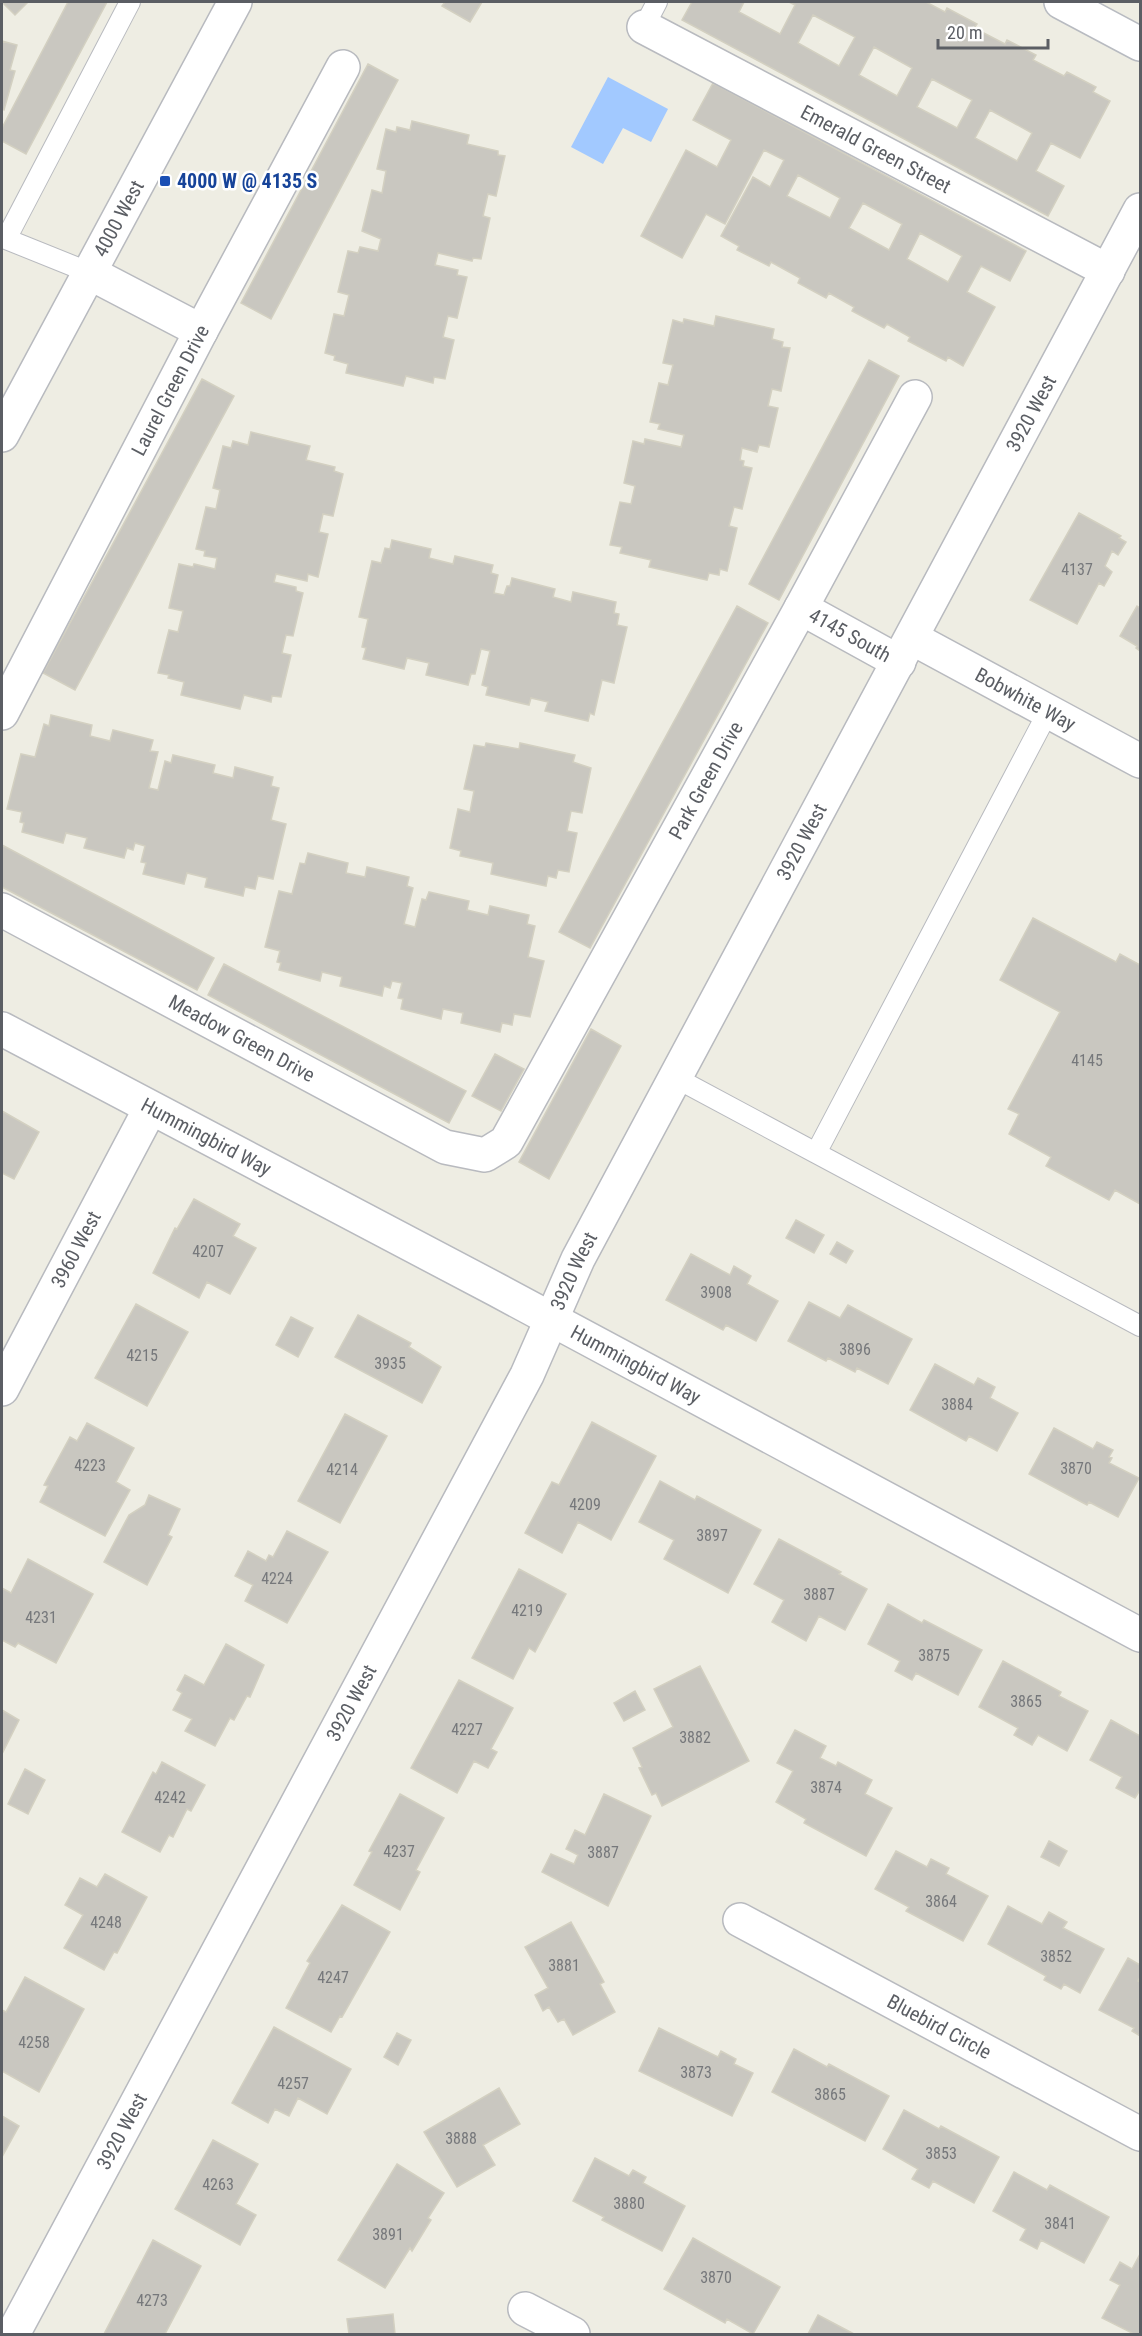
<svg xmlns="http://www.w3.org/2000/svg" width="1142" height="2336" font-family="'Roboto Condensed',sans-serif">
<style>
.water{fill:#a2c9ff}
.building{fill:#c9c7c0;stroke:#d3d0c1;stroke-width:1.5;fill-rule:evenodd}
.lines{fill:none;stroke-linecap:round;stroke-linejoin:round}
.service-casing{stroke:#b8babf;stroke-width:22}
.minor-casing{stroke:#b8babf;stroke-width:36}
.tertiary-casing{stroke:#b8babf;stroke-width:36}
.secondary-casing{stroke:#b8bbc1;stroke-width:36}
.service{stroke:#fff;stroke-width:20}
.minor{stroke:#fff;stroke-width:33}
.tertiary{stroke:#fff;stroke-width:33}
.secondary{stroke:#fff;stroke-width:33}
.transit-dot{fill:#1a4fb4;stroke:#fff;stroke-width:2}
.labels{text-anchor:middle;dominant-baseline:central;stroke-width:5;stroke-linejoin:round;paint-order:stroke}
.number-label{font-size:16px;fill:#76787b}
.street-label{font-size:20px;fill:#5b5e64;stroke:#fff}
.transit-label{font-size:20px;font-weight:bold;fill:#164399;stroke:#fff;text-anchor:start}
</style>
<rect width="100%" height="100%" fill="#eeede3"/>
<path class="water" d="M608,77l60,32 -17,33 -28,-14 -20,36 -32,-17z"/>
<path class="building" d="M2,2h26l-13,13z
M68,2h39l-81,152 -24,-13v-13z
M445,2h37l-12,20 -28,-16z
M692,2h52l-5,10 41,22 15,-29 -6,-3h137l19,10 2,-4 30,16 -3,4 31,16 2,-4 29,15 -3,5 31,16 3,-4 29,15 -3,5 17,9 -30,57 -29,-15 -15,28 28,15 -16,30 -366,-196zM813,15l42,22 -16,29 -41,-23zM874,47l38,21 -15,28 -38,-21zM932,79l40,21 -15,28 -40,-21zM990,110l42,23 -15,28 -42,-23z
M2,41l15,4 -7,25 5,1 -11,39 -2,-1z
M368,64l30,16 -127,239 -30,-16z
M713,83l313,168 -16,30 -29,-15 -14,26 28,15 -32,59 -15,-9 -2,4 -38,-20 2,-4 -23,-13 -3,4 -32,-17 2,-4 -25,-14 -3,5 -28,-15 2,-5 -29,-16 -2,4 -32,-16 2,-4 -18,-10 32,-59 17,10 14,-27 -20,-10 -39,74 -19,-10 -24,44 -41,-22 45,-86 31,17 14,-27 -38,-20zM798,175l42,23 -10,20 -43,-22zM863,203l39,21 -13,26 -40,-22zM920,233l42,23 -14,26 -41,-23z
M412,121l57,14 -2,9 31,7v4l7,1 -9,40 -8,-2 -5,22 7,2 -9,41 -8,-1 -1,3 -34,-8 -3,12 23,5 -1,5 10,2 -10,41 -9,-2 -5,21 11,3 -9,39 -11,-2 -1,6 -27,-7 -3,10 -57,-13 2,-9 -14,-4 1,-4 -10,-3 9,-39 10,2 5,-21 -11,-3 10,-41 10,2 2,-6 18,4 3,-12 -19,-8 10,-41 10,3 4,-22 -9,-2 9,-40 10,3 1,-5 13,3z
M716,316l58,13 -2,10 11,3 -1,5 8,1 -9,43 -9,-2 -4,17 10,2 -9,39 -10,-2 -2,7 -15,-4 -2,12 4,1 -1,5 9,2 -10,41 -8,-2 -5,19 8,2 -10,43 -7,-2 -1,6 -10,-2 -2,7 -58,-13 2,-7 -31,-7 2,-6 -12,-2 10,-43 11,2 4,-18 -11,-3 9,-42 11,3 1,-5 36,8 3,-12 -26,-6 2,-5 -10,-2 9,-39 9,2 5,-20 -10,-2 10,-43 10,3 1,-4 30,7z
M869,360l30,16 -120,224 -30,-16z
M202,379l32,17 -159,294 -32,-17z
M251,432l59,14 -4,14 29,7 -1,4 9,3 -10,42 -10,-2 -4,18 9,2 -10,43 -10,-3 -1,7 -31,-7 -2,8 22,5v4l7,2 -10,43 -7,-1 -4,18 9,2 -10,42 -9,-1 -1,6 -27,-7 -4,14 -59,-14 3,-13 -16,-4 1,-3 -11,-2 11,-43 9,2 5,-21 -14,-3 10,-44 14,3 1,-3 21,5 2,-11 -13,-2 1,-5 -9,-2 10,-42 10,2 4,-19 -7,-2 10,-42 8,2 2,-7 15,4z
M1079,513l42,23 -2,2 7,4 -8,13 -6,-4 -7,15 7,6 -8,14 -5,-3 -22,41 -47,-24z
M392,540l39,9 -2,9 24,6 2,-8 38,9 -2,8 7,2 -4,18 10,2 3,-9h3l2,-8 43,11 -2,8 18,5 2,-10 43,10 -2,11 5,1 -2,11 10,2 -13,56 -12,-3 -8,35 -4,-2 -2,8 -43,-10 3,-9 -17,-4 -2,7 -43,-10 2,-8 -6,-2 8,-34 -9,-2 -6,25h-4l-3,11 -42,-10 3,-12 -22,-5 -3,11 -41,-10 3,-11 -4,-1 6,-28 -9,-2 13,-56 9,2 4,-15 5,1z
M737,606l31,17 -178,325 -31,-16z
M1137,606l3,2v43l-4,-3 1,-2 -17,-10z
M51,715l41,10 -2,11 20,5 3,-11 40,10 -3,11 8,1 -9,36 9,2 7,-29 6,2 2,-8 42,10 -2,8 20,5 2,-11 38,10 -2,9 8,2 -8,32 15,4 -13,55 -15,-3 -3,13 -10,-2 -2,9 -38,-9 2,-9 -20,-5 -3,11 -41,-10 3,-11 -5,-1 4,-16 -10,-3 -2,7 -6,-2 -3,10 -40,-10 3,-10 -21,-5 -3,10 -41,-11 2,-9 -4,-1 2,-10 -15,-3 14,-55 14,3 9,-33 5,2z
M486,743l33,6 1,-6 55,12 -2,7 18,6 -9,45 -11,-2 -4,20 10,2 -8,39 -11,-2 -2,8 -8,-2 -2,10 -55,-12 2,-11 -33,-7 1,-5 -11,-3 8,-39 12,3 4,-21 -10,-2 10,-44 11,2z
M2,845l212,113 -17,32 -195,-103z
M308,853l40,10 -2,10 19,4 2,-10 42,10 -2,9 6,2 -9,36 11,3 7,-28 4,1 3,-8 40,9 -2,9 21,5 2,-9 39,9 -2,9 8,2 -7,31 16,4 -14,56 -16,-3 -2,11 -10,-2 -2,9 -39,-9 2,-10 -20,-4 -2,10 -40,-10 2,-10 -5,-1 4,-15 -10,-2 -2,7 -6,-2 -2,10 -42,-10 2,-9 -20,-5 -2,9 -41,-11 2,-7 -4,-1 3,-11 -15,-4 14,-56 13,3 8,-31 5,1z
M1033,918l83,44 4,-8 20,11v239l-25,-14 -6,10 -63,-34 5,-9 -42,-23 10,-20 -11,-5 52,-97 -60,-32z
M224,964l242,127 -17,32 -241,-128z
M591,1029l30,17 -72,133 -30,-17z
M495,1054l29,15 -23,42 -29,-15z
M2,1111l37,21 -25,47 -12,-6z
M194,1199l46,25 -7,12 23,12 -26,46 -23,-12 -8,16 -46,-25 22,-45 2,1z
M796,1220l28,15 -10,18 -28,-15z
M837,1242l16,9 -7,12 -16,-9z
M691,1254l39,21 4,-9 17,10 -4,8 31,17 -22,40 -30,-16 -3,5 -57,-30z
M809,1302l31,16 8,-13 64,34 -24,45 -31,-16 -2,4 -27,-14 -2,3 -38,-20z
M136,1304l52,28 -41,74 -52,-28z
M358,1315l53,28 -2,4 32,20 -19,36 -87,-46z
M291,1317l22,11 -15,29 -22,-12z
M935,1364l39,21 4,-7 17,9 -5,11 28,15 -21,38 -28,-15 -3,5 -56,-31z
M345,1414l42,22 -47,87 -42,-22z
M592,1422l64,34 -45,84 -33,-18 -16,31 -37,-20 27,-51 7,3z
M87,1423l47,25 -18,34 14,8 -25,46 -65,-34 8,-16 -4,-1 26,-48 7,4z
M1054,1428l39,21 4,-7 16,8 -4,7 3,1 -3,5 30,15 -21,39 -29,-15 -2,3 -58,-31z
M660,1481l35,19 2,-4 64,34 -33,63 -64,-34 10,-19 -35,-18z
M149,1495l31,14 -12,26 4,2 -25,48 -43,-23 25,-47 16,-10z
M287,1531l41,21 -41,71 -42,-22 8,-16 -18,-9 13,-25 18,10 3,-6 4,2z
M779,1539l62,33 -2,2 28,15 -22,41 -26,-14 -13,25 -34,-19 12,-22 -30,-16z
M28,1559l65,35 -37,69 -38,-20 -3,4 -13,-7v-52l9,5z
M519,1569l47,25 -31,58 -6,-4 -16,31 -41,-21z
M888,1604l34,19 2,-3 58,30 -24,45 -42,-22 -4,7 -17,-9 5,-10 -32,-17z
M226,1644l38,21 -14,32 -3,-1 -13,24 -4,-2 -15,28 -30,-15 7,-12 -19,-9 9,-17 -5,-3 8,-15 19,10z
M1003,1661l58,31 -2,4 29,15 -21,40 -29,-16 -6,10 -18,-10 4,-7 -39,-21z
M700,1666l49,95 -87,45 -6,-13 -4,2 -13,-27 3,-1 -9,-19 40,-21 -19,-38z
M459,1680l54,28 -22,41 6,3 -9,16 -14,-7 -17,32 -46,-25z
M635,1691l10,19 -21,11 -10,-18z
M2,1710l17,10 -17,34z
M1111,1720l29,16v54l-5,8 -19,-10 6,-11 -32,-17z
M795,1730l31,16 -6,12 16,8 2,-4 34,18 -7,14 27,14 -26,48 -62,-33 2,-4 -30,-17 17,-31 -16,-8z
M162,1762l43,23 -14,26 -4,-2 -14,28 -4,-2 -9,17 -38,-20 31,-60 3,2z
M25,1769l20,11 -17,34 -20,-10z
M400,1794l44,24 -28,52 4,2 -20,38 -46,-25 18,-33 -3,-1z
M604,1794l47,22 -43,90 -66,-34 9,-18 23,10 4,-9 -12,-6 9,-19 10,5z
M1049,1841l18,10 -8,15 -18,-9z
M896,1851l31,16 4,-8 18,9 -3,6 42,22 -25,45 -57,-30 3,-4 -34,-18z
M105,1874l42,23 -30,56 -3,-1 -10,18 -40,-22 19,-33 -18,-10 15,-27 17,9z
M342,1905l48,27 -48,85 -2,-1 -9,16 -45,-24 24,-45 -3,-2z
M1008,1906l34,18 7,-12 18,10 -4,6 41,21 -24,44 -16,-9 -3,5 -17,-9 2,-4 -58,-32z
M571,1922l33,60 -4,2 15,28 -42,23 -9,-16 -6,3 -9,-15 -6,4 -8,-16 13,-7 -23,-41z
M1128,1958l12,7v12l-2,4 2,1v54l-8,-5 2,-3 -35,-18z
M25,1977l59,32 -45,83 -37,-21v-61l4,2z
M274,2027l77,42 -24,45 -29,-16 -9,18 -14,-7 -7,14 -36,-20z
M659,2028l59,29 3,-6 15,8 -2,5 19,9 -21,43 -93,-45z
M397,2033l14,7 -13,25 -14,-8z
M794,2049l33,18 2,-3 60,32 -24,45 -93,-49z
M499,2088l21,36 -37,21 12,20 -38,22 -33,-55z
M904,2110l35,19 2,-3 58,31 -25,46 -41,-22 -4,7 -17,-9 6,-10 -35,-20z
M2,2116l17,10 -17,31z
M213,2140l45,24 -22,40 20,11 -16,30 -65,-36z
M595,2158l34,18 4,-6 13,7 -3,6 42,23 -23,45 -60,-31 2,-3 -31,-16z
M397,2164l47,29 -16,25 3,2 -19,31 -2,-3 -25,40 -47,-28z
M1014,2172l33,18 3,-5 59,32 -25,46 -43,-23 -4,9 -17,-9 6,-11 -33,-18z
M693,2238l87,49 -27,47 -26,-15 -2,4 -61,-34z
M153,2240l48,26 -36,68h-61z
M1140,2254v80h-6l-32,-16 18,-33 -10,-5 10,-18 12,7z
M393,2314l2,20h-46l-2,-15z
M818,2315l36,19h-46z"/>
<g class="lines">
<defs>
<path id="service" d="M644,27l13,-25
M88,272l-82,-33 124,-237
M1048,712l-232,441 324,173
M676,1078l140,75"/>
<g id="minor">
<path id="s1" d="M644,27l464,244"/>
<path d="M88,272l113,59"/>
<path id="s2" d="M801,608l98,54"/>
<path id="s3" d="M912,638l228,123"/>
<path id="s4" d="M2,713l199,-382 142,-264"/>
<path id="s5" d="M2,910l443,237 40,8 21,-13 295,-534 114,-211"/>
<path id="s6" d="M2,1029l495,261 643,345"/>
<path id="s7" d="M2,1389l148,-280"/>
<path id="s8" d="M740,1920l400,214"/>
<path d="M525,2309l48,25"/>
<path id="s9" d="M13,2334l514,-959 51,-116 562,-1049"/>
</g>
<g id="tertiary">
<path id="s10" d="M2,435l233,-433"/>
</g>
<path id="secondary" d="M1061,2l79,42"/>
</defs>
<use href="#service" class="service-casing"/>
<use href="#minor" class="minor-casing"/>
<use href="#tertiary" class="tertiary-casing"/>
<use href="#secondary" class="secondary-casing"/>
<use href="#service" class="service"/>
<use href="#minor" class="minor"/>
<use href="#tertiary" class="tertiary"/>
<use href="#secondary" class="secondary"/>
</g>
<rect class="transit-dot" x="159" y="175" width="12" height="12" rx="3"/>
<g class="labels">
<g class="number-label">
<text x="1077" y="569">4137</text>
<text x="1087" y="1060">4145</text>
<text x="208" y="1251">4207</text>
<text x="716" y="1292">3908</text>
<text x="855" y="1349">3896</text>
<text x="142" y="1355">4215</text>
<text x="390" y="1363">3935</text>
<text x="957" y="1404">3884</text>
<text x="90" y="1465">4223</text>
<text x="1076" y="1468">3870</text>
<text x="342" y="1469">4214</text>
<text x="585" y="1504">4209</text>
<text x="712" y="1535">3897</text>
<text x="277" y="1578">4224</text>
<text x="819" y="1594">3887</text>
<text x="527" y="1610">4219</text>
<text x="41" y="1617">4231</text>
<text x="934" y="1655">3875</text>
<text x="1026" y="1701">3865</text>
<text x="467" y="1729">4227</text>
<text x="695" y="1737">3882</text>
<text x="826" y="1787">3874</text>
<text x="170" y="1797">4242</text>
<text x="399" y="1851">4237</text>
<text x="603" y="1852">3887</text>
<text x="941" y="1901">3864</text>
<text x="106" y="1922">4248</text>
<text x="1056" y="1956">3852</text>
<text x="564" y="1965">3881</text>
<text x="333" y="1977">4247</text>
<text x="34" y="2042">4258</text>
<text x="696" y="2072">3873</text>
<text x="293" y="2083">4257</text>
<text x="830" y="2094">3865</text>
<text x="461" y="2138">3888</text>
<text x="941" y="2153">3853</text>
<text x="218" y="2184">4263</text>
<text x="629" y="2203">3880</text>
<text x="1060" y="2223">3841</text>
<text x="388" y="2234">3891</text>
<text x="716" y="2277">3870</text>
<text x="152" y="2300">4273</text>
</g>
<g class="street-label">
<text stroke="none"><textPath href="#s1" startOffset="262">Emerald Green Street</textPath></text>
<text stroke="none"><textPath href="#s10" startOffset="246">4000 West</textPath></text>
<text stroke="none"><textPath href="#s4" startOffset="364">Laurel Green Drive</textPath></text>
<text stroke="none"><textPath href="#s9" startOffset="2174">3920 West</textPath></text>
<text stroke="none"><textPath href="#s2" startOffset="56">4145 South</textPath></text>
<text stroke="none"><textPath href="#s3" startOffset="129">Bobwhite Way</textPath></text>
<text stroke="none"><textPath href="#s5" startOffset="981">Park Green Drive</textPath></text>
<text stroke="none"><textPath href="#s9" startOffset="1688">3920 West</textPath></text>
<text stroke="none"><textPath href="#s5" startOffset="272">Meadow Green Drive</textPath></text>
<text stroke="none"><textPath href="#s6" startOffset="231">Hummingbird Way</textPath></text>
<text stroke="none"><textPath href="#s7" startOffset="158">3960 West</textPath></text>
<text stroke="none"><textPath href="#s9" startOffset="1202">3920 West</textPath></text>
<text stroke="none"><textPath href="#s6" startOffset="717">Hummingbird Way</textPath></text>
<text stroke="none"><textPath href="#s9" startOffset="716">3920 West</textPath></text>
<text stroke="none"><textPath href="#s8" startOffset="226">Bluebird Circle</textPath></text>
<text stroke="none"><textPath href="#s9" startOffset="230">3920 West</textPath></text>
</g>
<g class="transit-label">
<text x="177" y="181">4000 W @ 4135 S</text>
</g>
</g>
<rect width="1142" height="2336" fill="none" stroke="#5b5e64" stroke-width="6"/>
<path d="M938 39v9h110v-9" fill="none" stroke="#5b5e64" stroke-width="3"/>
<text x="947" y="39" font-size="18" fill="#5b5e64" stroke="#ffffff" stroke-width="4.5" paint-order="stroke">20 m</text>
</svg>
